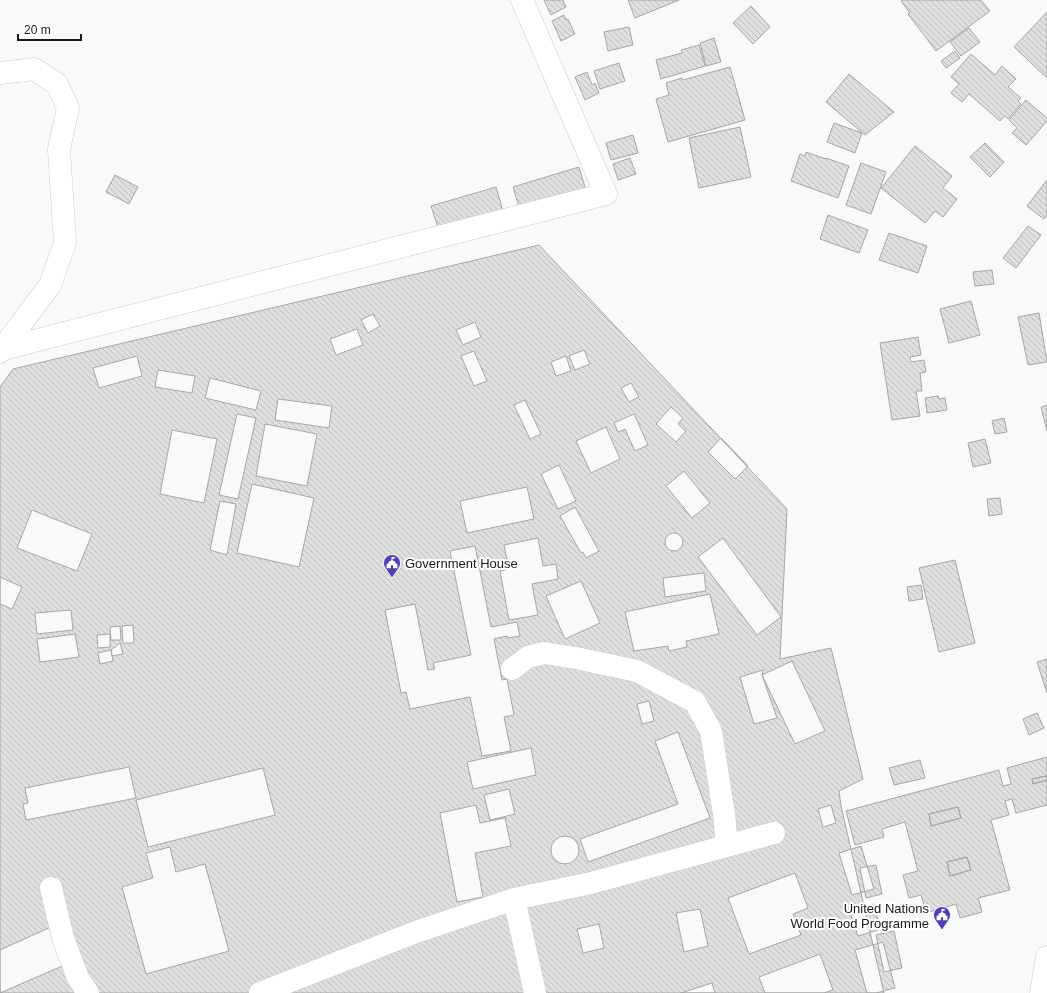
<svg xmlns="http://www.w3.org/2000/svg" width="1047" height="993" font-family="Arial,sans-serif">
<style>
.building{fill:url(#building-back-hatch);stroke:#a4a7a5;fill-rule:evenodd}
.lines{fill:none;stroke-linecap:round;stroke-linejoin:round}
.minor-casing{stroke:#cacdca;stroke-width:23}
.minor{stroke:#fff;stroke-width:22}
.labels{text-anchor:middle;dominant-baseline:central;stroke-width:4;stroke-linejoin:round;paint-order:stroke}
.poi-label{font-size:13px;fill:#161716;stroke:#fff;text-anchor:start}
</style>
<defs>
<pattern id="building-back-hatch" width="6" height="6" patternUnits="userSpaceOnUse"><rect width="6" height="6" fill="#dde0dd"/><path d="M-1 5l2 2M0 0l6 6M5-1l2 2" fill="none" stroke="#bdbfbd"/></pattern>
</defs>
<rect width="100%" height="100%" fill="#f7faf8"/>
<path class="building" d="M544,0h19l3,7 -15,8z
M628,0h51l-44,18z
M902,0h79l9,11 -54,40 -28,-37 2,-1 -9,-12z
M751,6l19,21 -17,17 -20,-21z
M1047,12v66l-33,-31z
M564,15l2,5 2,-1 7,15 -14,7 -9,-20z
M629,27l4,18 -25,6 -4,-19z
M969,28l11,14 -19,14 -11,-14z
M714,38l7,24 -15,4 -6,-23z
M699,45l6,21 -44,13 -5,-19 26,-7 -1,-3z
M955,51l5,7 -14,10 -5,-7z
M971,54l24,21 7,-9 14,13 -8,8 13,11 -3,3 3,3 -13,15 -3,-3 -5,5 -31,-27 -7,8 -11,-9 8,-9 -8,-7z
M619,63l6,18 -25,8 -6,-18z
M730,67l15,53 -77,22 -12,-43 13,-4 -3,-12 16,-5 1,2z
M587,72l5,13 3,-2 4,10 -14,7 -10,-23z
M849,74l45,38 -29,23 -39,-33z
M1026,100l21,18v3l-21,24 -14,-12 5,-5 -8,-8z
M834,123l28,10 -7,20 -28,-11z
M740,127l11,50 -52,11 -10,-50z
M633,135l5,18 -27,7 -5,-17z
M985,143l19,19 -14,15 -20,-20z
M915,146l37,30 -9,12 14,11 -14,18 -8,-6 -10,12 -44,-35z
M806,152l20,7v-1l23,8 -11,32 -47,-17 9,-27 5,2z
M630,158l6,16 -18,6 -5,-16z
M861,163l25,9 -15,42 -25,-9z
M579,167l8,27 -66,20 -8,-27z
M115,175l23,12 -9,17 -23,-12z
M1047,180v35l-3,4 -17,-13z
M496,187l9,31 -64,19 -10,-31z
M828,215l40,15 -9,23 -39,-14z
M1028,226l13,9 -25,33 -13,-10z
M889,233l38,13 -9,27 -39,-13z
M539,245l248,264 -7,150 51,-11 32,131 -24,12 2,15 43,187h-884v-606l13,-18z
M992,270l2,14 -19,2 -2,-14z
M971,301l9,34 -31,8 -9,-34z
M1039,313l8,49 -19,3 -10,-48z
M373,314l7,12 -12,7 -7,-13z
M475,322l6,15 -18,8 -7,-15z
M357,329l6,16 -27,10 -6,-16z
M918,337l3,18 -11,2 1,5 13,-2 2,12 -6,1 2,18h-6l4,25 -28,4 -12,-77z
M584,350l6,14 -15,6 -6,-14z
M474,351l13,30 -13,5 -13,-30z
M137,356l5,20 -43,12 -6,-20z
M566,356l5,15 -15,5 -5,-14z
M158,370l37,6 -3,17 -37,-6z
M210,378l51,13 -5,19 -51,-12z
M631,383l8,14 -10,5 -8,-14z
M938,396l1,3 6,-1 2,12 -20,3 -2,-15z
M278,399l54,7 -3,22 -54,-8z
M525,400l16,34 -11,5 -16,-34z
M1047,405v26l-6,-24z
M671,407l12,11 -5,6 8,7 -10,11 -20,-18z
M237,414l19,4 -18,81 -19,-4z
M634,414l14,31 -13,6 -10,-22 -7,3 -4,-9z
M1004,418l3,14 -12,2 -3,-13z
M265,424l52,10 -10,52 -51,-10z
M606,427l14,32 -29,14 -15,-32z
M172,430l45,9 -13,64 -44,-9z
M721,438l27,28 -13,13 -27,-27z
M985,439l6,24 -18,4 -5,-24z
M559,465l17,36 -18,8 -17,-35z
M684,471l26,32 -18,15 -26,-32z
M252,484l62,14 -15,69 -62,-14z
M527,487l7,32 -67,14 -7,-32z
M1000,498l2,16 -13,2 -2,-17z
M220,501l16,3 -9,51 -17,-5z
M575,507l24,44 -13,7 -3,-6 -2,1 -21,-37z
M32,510l60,24 -15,37 -60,-23z
M665 542a9 9 0 1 1 18 0a9 9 0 1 1-18 0Z
M538,538l5,28 13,-2 2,15 -26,5 6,31 -29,5 -9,-49 9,-2 -5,-24z
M723,538l58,79 -24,18 -59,-78z
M475,546l16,81 26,-5 3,14 -12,2 -1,-2 -13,3 8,41 5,-1 7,36 -10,2 7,34 -29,5 -12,-59 -60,12 -4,-17 -5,1 -16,-83 30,-6 13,66 7,-1 -2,-6 38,-8 -21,-104z
M955,560l20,83 -36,9 -20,-84z
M704,573l2,18 -41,6 -2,-19z
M0,577l22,10 -10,22 -12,-5z
M581,581l19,42 -35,16 -19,-43z
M921,585l2,14 -14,2 -2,-14z
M710,594l9,40 -33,7 1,6 -18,4 -1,-5 -34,5 -9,-39z
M71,610l2,20 -36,4 -2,-21z
M133,625l1,18h-11l-1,-17z
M120,626l1,14h-10l-1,-13z
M75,634l4,23 -39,5 -3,-23z
M110,634v13l-12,1 -1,-13z
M120,643l3,11 -11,2 -1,-6z
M111,650l2,11 -13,3 -2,-11z
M1047,659v34l-10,-31z
M792,661l33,70 -30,13 -33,-69z
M763,670l-1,5 15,43 -23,6 -14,-47z
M649,701l5,20 -12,3 -5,-20z
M1037,713l7,15 -15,7 -6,-16z
M678,732l32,86 -122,44 -8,-23 98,-35 -23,-63z
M531,748l5,27 -63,14 -6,-27z
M1047,757v48l-31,8 -4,-14 -7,2 4,14 -18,5 19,70 -32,8 4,14 -22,6 -4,-14 -30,9 -5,-18 -12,3 -6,-23 15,-4 -13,-49 -23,7 2,8 -29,8 -9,-34 153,-41 4,16 8,-2 -4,-16zM1046,776l1,4 -14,4 -1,-5zM958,807l3,11 -30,8 -2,-12zM967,857l4,13 -21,6 -3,-14z
M920,760l5,18 -31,7 -5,-17z
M129,767l7,31 -110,22 -3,-16 5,-1 -3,-15z
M263,768l12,47 -127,32 -12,-47z
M1046,776l1,4 -14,4 -1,-5z
M509,789l6,25 -25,6 -6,-25z
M476,805l4,18 25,-5 6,28 -36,7 8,44 -26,5 -17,-89z
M831,805l5,18 -13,4 -5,-18z
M958,807l3,11 -30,8 -2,-12z
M551 850a14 14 0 1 1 28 0a14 14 0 1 1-28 0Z
M861,846l13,43 -22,6 -13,-42z
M170,847l6,25 29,-8 24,87 -83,23 -24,-87 31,-9 -7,-25z
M967,857l4,13 -21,6 -3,-14z
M876,865l6,29 -16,4 -6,-30z
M795,873l13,35 -15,6 8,21 -52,19 -21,-56z
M873,904l8,25 -23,7 -8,-24z
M700,909l8,37 -24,6 -8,-39z
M599,924l5,24 -21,5 -6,-24z
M51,927l16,37 -67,29v-43z
M894,931l8,37 -18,4 -8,-37z
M883,942l12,46 -19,5h-9l-12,-43z
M820,954l13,36 -9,3h-59l-6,-16z
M712,983l3,10h-34z"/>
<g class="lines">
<defs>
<path id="minor" d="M0,73l34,-4 23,15 11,24 -9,41 6,94 -15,42 -50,67
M3,349l603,-155 -84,-194
M512,669l16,-12 16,-4 32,5 61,13 58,31 16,29 13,83 3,32
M51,888l12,50 15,40 10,15
M514,899l21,94
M260,993l156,-61 98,-33 77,-16 183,-50
M1041,993l6,-36"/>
</defs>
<use href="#minor" class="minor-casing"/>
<use href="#minor" class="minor"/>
</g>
<defs>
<symbol id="civic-pin" viewBox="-11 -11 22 30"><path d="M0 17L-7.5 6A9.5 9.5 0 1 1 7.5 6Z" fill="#4e41b8" stroke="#fff"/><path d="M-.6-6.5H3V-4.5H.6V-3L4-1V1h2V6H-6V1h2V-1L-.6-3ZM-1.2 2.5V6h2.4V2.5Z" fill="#fff"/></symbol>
</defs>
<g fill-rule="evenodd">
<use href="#civic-pin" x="382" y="553" width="20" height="27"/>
<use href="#civic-pin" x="932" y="905" width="20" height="27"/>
</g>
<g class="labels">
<g class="poi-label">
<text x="405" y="563">Government House</text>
<text x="929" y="908" text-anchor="end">United Nations<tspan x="929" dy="15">World Food Programme</tspan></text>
</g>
</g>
<path d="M18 34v6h63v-6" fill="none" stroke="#161716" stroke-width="2"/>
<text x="24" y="34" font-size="12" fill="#161716" stroke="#ffffff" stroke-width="3" paint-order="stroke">20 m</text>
</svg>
